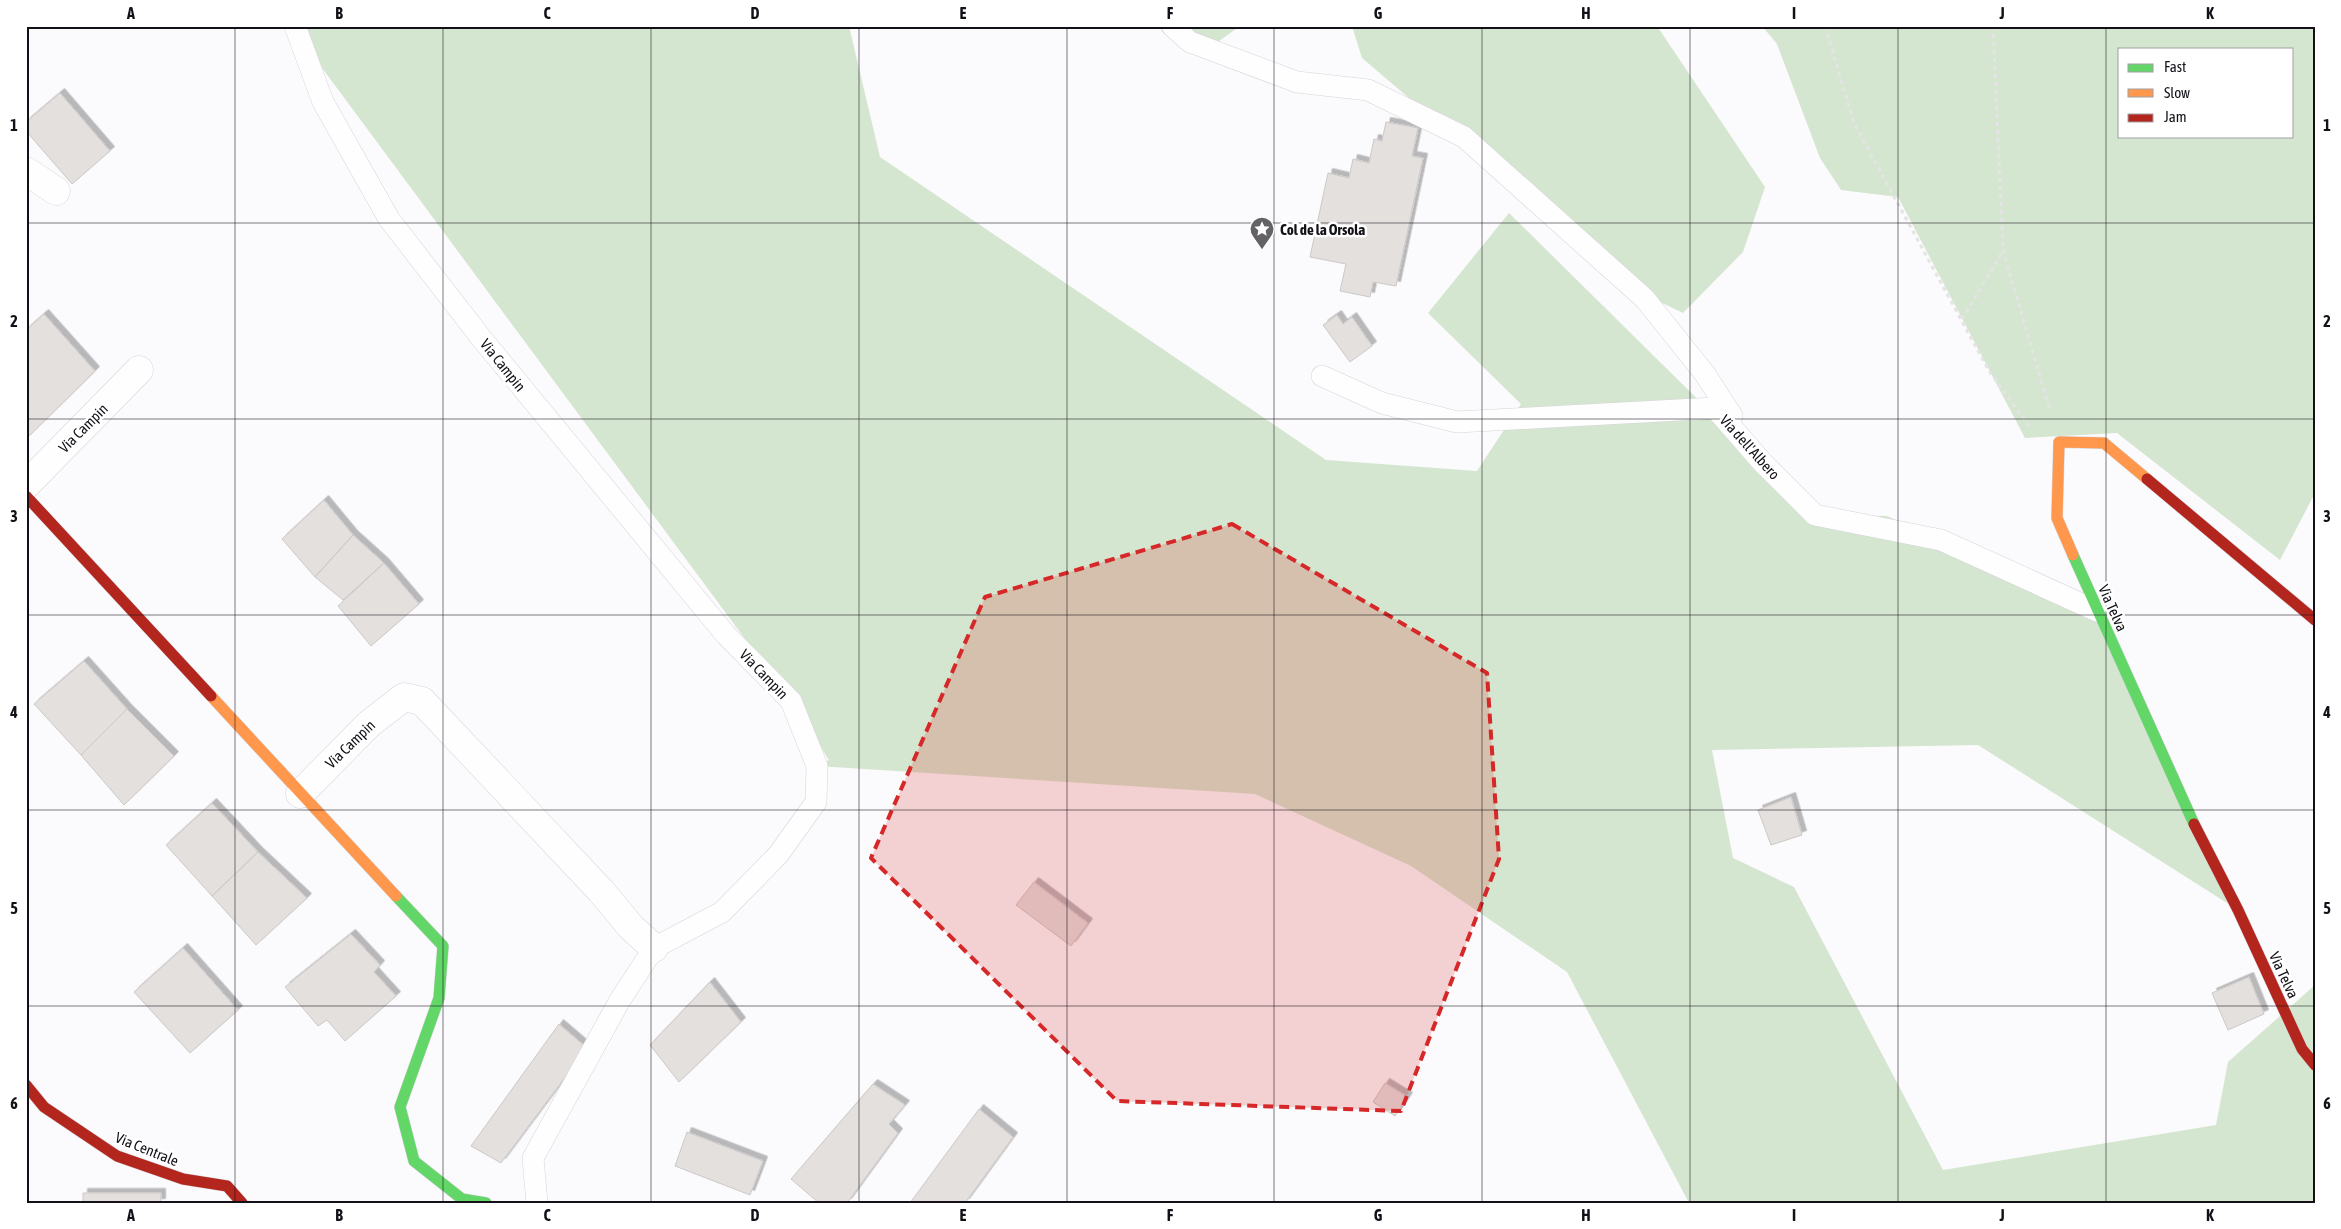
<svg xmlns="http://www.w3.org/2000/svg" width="2341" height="1229" font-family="'Asap Condensed',sans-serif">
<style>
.forest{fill:#d5e6d0;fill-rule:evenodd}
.building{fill:#e4e0de;stroke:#ccc8c7;filter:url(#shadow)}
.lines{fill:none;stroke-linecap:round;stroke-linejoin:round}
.lane-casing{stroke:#d6d4d9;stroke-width:22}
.street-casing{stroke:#d6d4d9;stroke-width:29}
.fast-casing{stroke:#d6d4d9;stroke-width:12}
.slow-casing{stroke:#d6d4d9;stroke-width:12}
.jam-casing{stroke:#d6d4d9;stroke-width:12}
.path{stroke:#e4e4e4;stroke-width:3;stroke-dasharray:4 4;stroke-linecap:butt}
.lane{stroke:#fefeff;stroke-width:21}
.street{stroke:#fefeff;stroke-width:28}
.fast{stroke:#63d668;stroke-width:11}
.slow{stroke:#ff974d;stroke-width:11}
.jam{stroke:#b3261e;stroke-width:11}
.marked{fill:#d62828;fill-opacity:0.2;stroke:#d62828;stroke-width:4;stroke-dasharray:10 6;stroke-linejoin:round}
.grid{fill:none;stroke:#131017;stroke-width:1;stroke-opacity:0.55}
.labels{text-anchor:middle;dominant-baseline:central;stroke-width:5;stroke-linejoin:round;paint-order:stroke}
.poi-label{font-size:15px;font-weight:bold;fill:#131017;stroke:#fff;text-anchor:start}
.street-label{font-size:15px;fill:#131017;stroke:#fff}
.neatline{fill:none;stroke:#131017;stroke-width:2}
.grid-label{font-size:16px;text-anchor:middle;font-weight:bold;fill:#131017}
</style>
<defs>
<filter id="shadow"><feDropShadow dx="4.5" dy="-4.5" stdDeviation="0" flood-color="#0004"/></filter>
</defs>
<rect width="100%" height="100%" fill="#fbfafc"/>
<path class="forest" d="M291,26h558l31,131 446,303 151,11 44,-67 -93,-91 81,-100 306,302 72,1 210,95 141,299 -260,-165 -266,5 21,108 61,29 149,283 273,-45 12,-63 87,-77v218h-626l-122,-231 -156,-106 -156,-72 -438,-28 12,-6 -38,-59z
M1187,26h53l-32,23z
M1352,26h305l108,161 -22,65 -60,61 -50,-24 -271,-231z
M1762,26h553v467l-35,67 -163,-127 -92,5 -127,-241 -57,-7 -21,-32 -43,-114zM2120,49h172v87h-172z"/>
<path class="building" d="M60,93l50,58 -38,33 -46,-53v-9z
M1386,122l32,6 -6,28 11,2 -27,128 -23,-4 -3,15 -30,-6 6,-27 -36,-7 18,-84 21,5 4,-19 16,4 5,-24 8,2z
M44,314l51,57 -69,68v-109z
M1337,315l6,9 9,-7 20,29 -22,16 -27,-37z
M324,500l29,35 -38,42 -33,-38z
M353,535l31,28 -41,37 -28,-23z
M384,563l35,41 -48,42 -33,-40z
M84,661l43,48 -46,46 -47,-51z
M127,709l47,47 -50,49 -43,-50z
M1791,797l11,38 -31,10 -13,-35z
M212,803l46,49 -46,44 -46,-51z
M258,852l49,46 -51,47 -44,-49z
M1034,882l54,41 -17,23 -55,-41z
M351,934l29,31 -6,7 22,24 -51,45 -18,-21 -9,6 -33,-39z
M183,948l55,62 -48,43 -56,-61z
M2249,977l15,37 -36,16 -16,-37z
M710,982l31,40 -62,60 -29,-37z
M559,1024l28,24 -86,115 -30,-17z
M1385,1083l23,14 -13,19 -22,-14z
M873,1084l32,21 -16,19 9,9 -51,70h-28l-28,-24z
M979,1109l34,28 -48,66h-55z
M687,1132l76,29 -13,34 -75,-29z
M83,1193h78v10h-78z"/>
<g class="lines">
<defs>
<path id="lane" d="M295,26l28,76 66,117 93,120 244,296 65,66 26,65 -1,36 -38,53 -56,57 -68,36 -34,52 -87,158 4,45
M1172,26l18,16 107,40 71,8 96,47 181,162 60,75 27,42
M1322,376l60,27 75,19 258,-14 47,54 53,53 126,25 156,71"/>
<path id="street" d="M26,171l30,20
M26,485l113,-115
M300,794l69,-70 35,-27 18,4 179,190 30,36 23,21"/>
<path id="fast" d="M2073,555l121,269
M396,896l47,50 -4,52 -39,109 14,54 48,38 24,4"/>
<path id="slow" d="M2073,555l-16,-37 2,-76 45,1 43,36
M211,696l185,200"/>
<path id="jam" d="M2147,479l168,141
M26,496l185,200
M2194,824l44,86 64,139 13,16
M26,1085l18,22 73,49 66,23 44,7 15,17"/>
</defs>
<use href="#lane" class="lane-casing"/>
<use href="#street" class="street-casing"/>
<use href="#fast" class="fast-casing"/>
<use href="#slow" class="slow-casing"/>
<use href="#jam" class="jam-casing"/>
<path class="path" d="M1825,26l29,97 135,248 42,58
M1993,26l10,224 47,161
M1962,319l41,-68"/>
<use href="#lane" class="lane"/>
<use href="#street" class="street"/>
<use href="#fast" class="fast"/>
<use href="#slow" class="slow"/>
<use href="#jam" class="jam"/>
</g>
<path class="marked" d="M1232,524l255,149 12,186 -98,252 -284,-10 -246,-243 114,-261z"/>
<path class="grid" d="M235,26v1177M443,26v1177M651,26v1177M859,26v1177M1067,26v1177M1274,26v1177M1482,26v1177M1690,26v1177M1898,26v1177M2106,26v1177M26,223h2289M26,419h2289M26,615h2289M26,810h2289M26,1006h2289"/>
<defs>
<symbol id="sight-pin" viewBox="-11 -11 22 30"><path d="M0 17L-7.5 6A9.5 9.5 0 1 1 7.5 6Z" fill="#646267" stroke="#fff"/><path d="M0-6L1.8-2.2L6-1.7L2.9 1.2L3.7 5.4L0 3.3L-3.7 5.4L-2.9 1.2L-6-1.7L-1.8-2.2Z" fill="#fff"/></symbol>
</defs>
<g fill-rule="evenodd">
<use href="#sight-pin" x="1248" y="215" width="28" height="38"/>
</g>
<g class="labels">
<g class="poi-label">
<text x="1280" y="229">Col de la Orsola</text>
</g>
<g class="street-label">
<text transform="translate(503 365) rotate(51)">Via Campin</text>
<text transform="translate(83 428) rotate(-45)">Via Campin</text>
<text transform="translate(1750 447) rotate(48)">Via dell'Albero</text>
<text transform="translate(2113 608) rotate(66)">Via Telva</text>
<text transform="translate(764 674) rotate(46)">Via Campin</text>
<text transform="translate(350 744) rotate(-44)">Via Campin</text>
<text transform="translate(2284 975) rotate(65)">Via Telva</text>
<text transform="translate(147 1149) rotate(22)">Via Centrale</text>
</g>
</g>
<rect width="2341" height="1229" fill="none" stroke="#ffffff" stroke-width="55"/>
<rect x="2118" y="48" width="175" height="90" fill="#ffffff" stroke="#a19fa2"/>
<rect x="2128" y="64" width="25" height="8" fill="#63d668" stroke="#a19fa2"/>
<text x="2164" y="72" font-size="15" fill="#131017">Fast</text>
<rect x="2128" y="89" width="25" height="8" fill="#ff974d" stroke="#a19fa2"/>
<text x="2164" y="98" font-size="15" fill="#131017">Slow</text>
<rect x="2128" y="114" width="25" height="8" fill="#b3261e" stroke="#a19fa2"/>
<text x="2164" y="122" font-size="15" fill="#131017">Jam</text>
<rect x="28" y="28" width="2286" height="1174" class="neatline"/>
<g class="grid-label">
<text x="131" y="19">A</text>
<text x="339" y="19">B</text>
<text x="547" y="19">C</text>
<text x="755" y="19">D</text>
<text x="963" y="19">E</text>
<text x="1170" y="19">F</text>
<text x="1378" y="19">G</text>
<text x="1586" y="19">H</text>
<text x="1794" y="19">I</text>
<text x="2002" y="19">J</text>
<text x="2210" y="19">K</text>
<text x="14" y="131">1</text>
<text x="2327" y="131">1</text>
<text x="14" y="327">2</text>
<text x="2327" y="327">2</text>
<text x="14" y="522">3</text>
<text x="2327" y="522">3</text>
<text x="14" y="718">4</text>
<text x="2327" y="718">4</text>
<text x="14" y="914">5</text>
<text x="2327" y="914">5</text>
<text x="14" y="1109">6</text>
<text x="2327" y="1109">6</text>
<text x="131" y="1221">A</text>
<text x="339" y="1221">B</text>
<text x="547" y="1221">C</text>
<text x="755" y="1221">D</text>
<text x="963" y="1221">E</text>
<text x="1170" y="1221">F</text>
<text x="1378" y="1221">G</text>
<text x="1586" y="1221">H</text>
<text x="1794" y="1221">I</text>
<text x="2002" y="1221">J</text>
<text x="2210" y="1221">K</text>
</g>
</svg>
